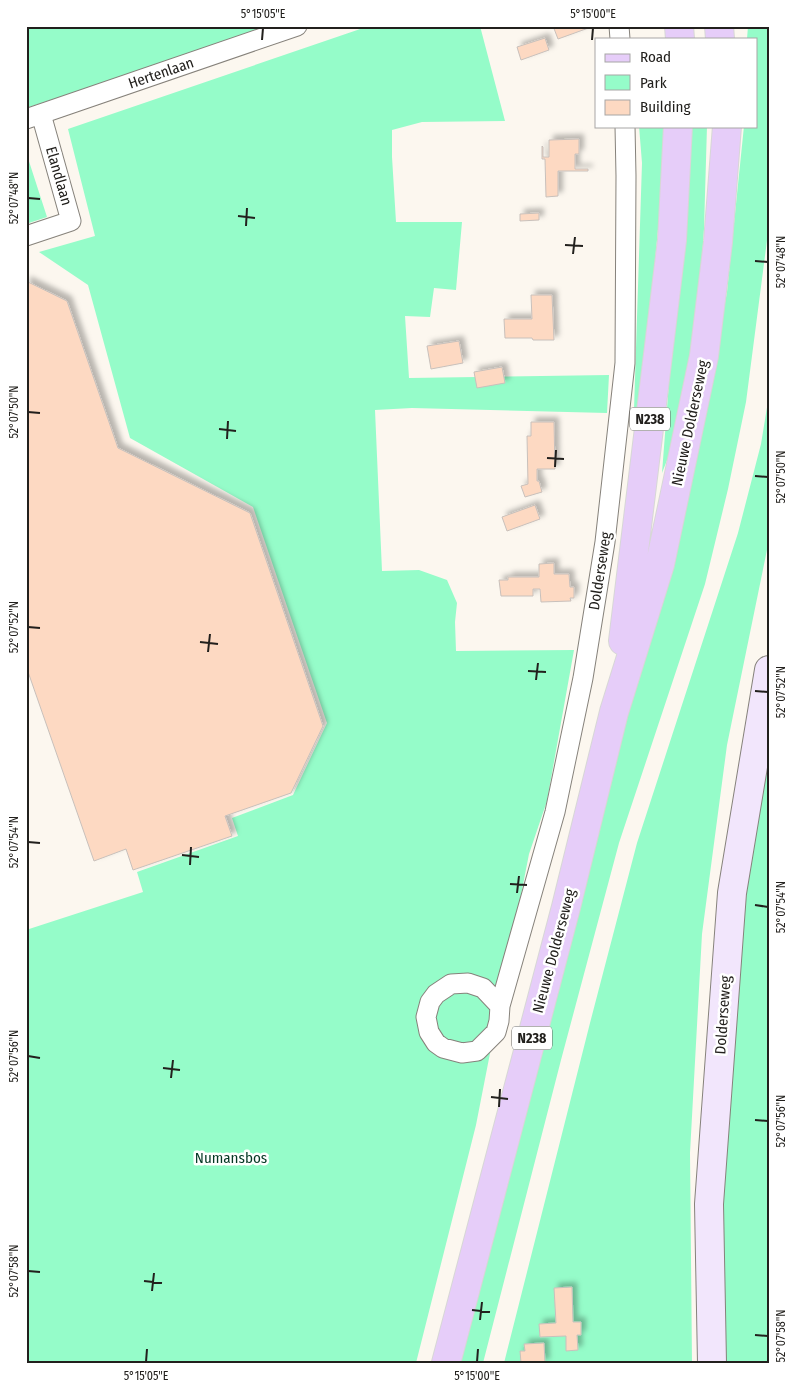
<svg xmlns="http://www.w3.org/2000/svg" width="795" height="1389" font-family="'Fira Sans Condensed',sans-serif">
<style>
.green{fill:#95fcc9}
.building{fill:#fdd9c2;stroke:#c8c0bb;filter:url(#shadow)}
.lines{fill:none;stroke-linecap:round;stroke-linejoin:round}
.minor-casing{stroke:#86827b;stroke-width:21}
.secondary-casing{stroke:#86827b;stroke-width:30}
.primary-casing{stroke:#d7d7d6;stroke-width:30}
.minor{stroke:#fff;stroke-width:19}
.secondary{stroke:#f2e6fc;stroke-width:28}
.primary{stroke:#e6cdf9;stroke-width:28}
.ticks{fill:none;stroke:#22201d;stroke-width:2}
.labels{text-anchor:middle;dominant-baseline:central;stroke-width:5;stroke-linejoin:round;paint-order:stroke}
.shield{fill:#fff;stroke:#646361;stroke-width:1}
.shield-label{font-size:14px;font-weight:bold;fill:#22201d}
.street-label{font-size:15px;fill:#22201d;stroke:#fff}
.park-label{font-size:15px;fill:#043723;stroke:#fff}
.neatline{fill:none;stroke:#22201d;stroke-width:2}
.ticks-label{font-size:12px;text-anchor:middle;fill:#22201d}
</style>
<defs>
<filter id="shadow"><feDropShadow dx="4.5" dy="-4.5" stdDeviation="2.5" flood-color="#0004"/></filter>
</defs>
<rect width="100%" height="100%" fill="#fcf7ef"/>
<path class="green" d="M26,26h251l-251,82z
M369,26h111l25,95 -83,1 -30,8v27l4,65h66l-6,68 -22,-2 -4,29 -25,-1 4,62 200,-3 -2,38 -195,-5 -37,2 7,161 37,-1 28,10 10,23 -2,19 1,29 118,-1 -27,151 -18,53 -53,271 -60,238h-390v-433l117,-38 -6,-20 101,-36 -6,-18 61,-23 34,-72 -74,-216 -123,-69 -42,-153 -49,-33 56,-16 -27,-107z
M748,26h21v199l-23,177 -18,87 -23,95 -86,259 -58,217 -78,303h-28l138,-532 97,-341 37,-198 17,-166h12v-87h-9z
M639,126h27l-2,40 -24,255 -6,-11 8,-247z
M687,126h20l-3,103 -5,74 -24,137 -13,33 20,-259z
M26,152l21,65 -21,7z
M769,395v145l-42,205 -25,189 -12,219 2,210h-188l86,-340 47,-180 101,-310 23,-89z
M769,748v615h-47l-1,-112 3,-144 38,-358z"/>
<path class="building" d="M553,26h41l-36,13z
M545,38l4,12 -28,10 -4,-13z
M579,139v15h-4v15h13v2h-30v25l-12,1 -1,-38h-3v-13l1,1v10h6v-17z
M539,213v7l-19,1v-7z
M26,281l41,20 51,147 132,65 73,213 -32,67 -66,23 7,20 -99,34 -7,-21 -32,12 -68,-195z
M531,295h21l2,45h-21l-1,-2h-27l-1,-19h28z
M459,341l4,22 -32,6 -4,-23z
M502,367l3,16 -28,5 -3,-16z
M531,422h23l1,47h-18v12h2l3,11 -17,5 -4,-11 7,-2 -1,-48h4z
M535,505l5,14 -33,12 -5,-14z
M554,563v11h15l1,13h4v11h-4l1,3 -30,1 -1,-13h-7v7h-32l-2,-16h9v-3h31v-13z
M572,1287l1,35h8v13h-4l1,15 -12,1v-15l-26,1 -1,-13 17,-1 -2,-35z
M544,1343l1,20h-24l-1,-12h5l-1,-7z"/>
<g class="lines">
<defs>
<path id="minor" d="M619,26l1,13
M26,119l271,-93
M26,236l45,-15 -30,-107
M500,1006l-17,-18 -15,-5 -17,1 -15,10 -6,8 -4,15 3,15 7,11 7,5 19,5 15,-2 19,-19 3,-11 1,-15 55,-194 28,-134 22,-136 20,-179 1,-187 -1,-50"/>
<path id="secondary" d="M712,1363l-3,-159 23,-311 37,-223"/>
<path id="primary" d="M679,26l1,13
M719,26l1,13
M623,641l49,-401 6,-114
M446,1363l120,-456 48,-195 46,-148 44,-208 14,-114 9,-116"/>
</defs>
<use href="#minor" class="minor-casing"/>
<use href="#secondary" class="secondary-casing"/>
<use href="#primary" class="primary-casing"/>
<use href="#minor" class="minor"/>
<use href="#secondary" class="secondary"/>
<use href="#primary" class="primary"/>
</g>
<path class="ticks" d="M262,40l1,-12M592,40l1,-12M28,198l12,1M238,216l17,2M246,226l1,-18M565,245l18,1M573,254l2,-17M755,261l13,1M28,412l12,1M219,429l17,2M227,439l1,-18M547,458l17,1M555,467l1,-17M755,476l13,1M28,627l12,1M200,642l18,2M208,652l2,-18M528,671l18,1M536,680l2,-17M755,691l13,1M28,842l12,1M182,855l17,2M190,865l1,-18M510,884l17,1M517,893l2,-17M755,905l13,2M28,1056l12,2M163,1068l17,2M171,1078l2,-18M491,1097l17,2M499,1107l1,-18M755,1120l13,1M28,1271l12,1M144,1281l18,2M152,1291l2,-18M472,1310l18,2M480,1320l2,-18M755,1335l13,1M146,1362l1,-13M477,1362l1,-13"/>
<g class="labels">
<g class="shield">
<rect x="630" y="407.5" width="40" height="23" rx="4"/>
<rect x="512" y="1026.5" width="40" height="23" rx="4"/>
</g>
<g class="shield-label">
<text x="650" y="419">N238</text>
<text x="532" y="1038">N238</text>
</g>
<g class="street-label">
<text transform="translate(161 73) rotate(-19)">Hertenlaan</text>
<text transform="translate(59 176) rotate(74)">Elandlaan</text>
<text transform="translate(690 423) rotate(-78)">Nieuwe Dolderseweg</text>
<text transform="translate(600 571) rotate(-81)">Dolderseweg</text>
<text transform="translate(554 951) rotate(-75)">Nieuwe Dolderseweg</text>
<text transform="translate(723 1015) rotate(-86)">Dolderseweg</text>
</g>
<g class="park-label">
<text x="231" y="1158">Numansbos</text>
</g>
</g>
<rect width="795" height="1389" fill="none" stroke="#ffffff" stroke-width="55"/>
<rect x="595" y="38" width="162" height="90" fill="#ffffff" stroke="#a7a6a5"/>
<rect x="605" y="54" width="25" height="8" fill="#e6cdf9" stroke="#a7a6a5"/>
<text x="640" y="62" font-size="15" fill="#22201d">Road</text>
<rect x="605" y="75" width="25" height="15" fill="#95fcc9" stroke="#a7a6a5"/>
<text x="640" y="88" font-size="15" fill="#22201d">Park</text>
<rect x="605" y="100" width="25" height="15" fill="#fdd9c2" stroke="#a7a6a5"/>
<text x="640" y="112" font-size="15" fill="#22201d">Building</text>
<rect x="28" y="28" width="740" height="1334" class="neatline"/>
<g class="ticks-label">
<text x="263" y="18">5°15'05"E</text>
<text x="593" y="18">5°15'00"E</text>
<text transform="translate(14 198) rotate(-90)" y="4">52°07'48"N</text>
<text transform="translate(781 262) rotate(-90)" y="4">52°07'48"N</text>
<text transform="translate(14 412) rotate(-90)" y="4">52°07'50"N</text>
<text transform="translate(781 477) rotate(-90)" y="4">52°07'50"N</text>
<text transform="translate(14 627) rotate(-90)" y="4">52°07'52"N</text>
<text transform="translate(781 692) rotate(-90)" y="4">52°07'52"N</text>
<text transform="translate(14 842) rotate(-90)" y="4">52°07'54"N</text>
<text transform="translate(781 907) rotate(-90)" y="4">52°07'54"N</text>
<text transform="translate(14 1056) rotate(-90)" y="4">52°07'56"N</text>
<text transform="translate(781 1121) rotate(-90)" y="4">52°07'56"N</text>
<text transform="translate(14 1271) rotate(-90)" y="4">52°07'58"N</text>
<text transform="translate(781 1336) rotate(-90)" y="4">52°07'58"N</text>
<text x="146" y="1380">5°15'05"E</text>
<text x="477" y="1380">5°15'00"E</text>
</g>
</svg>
